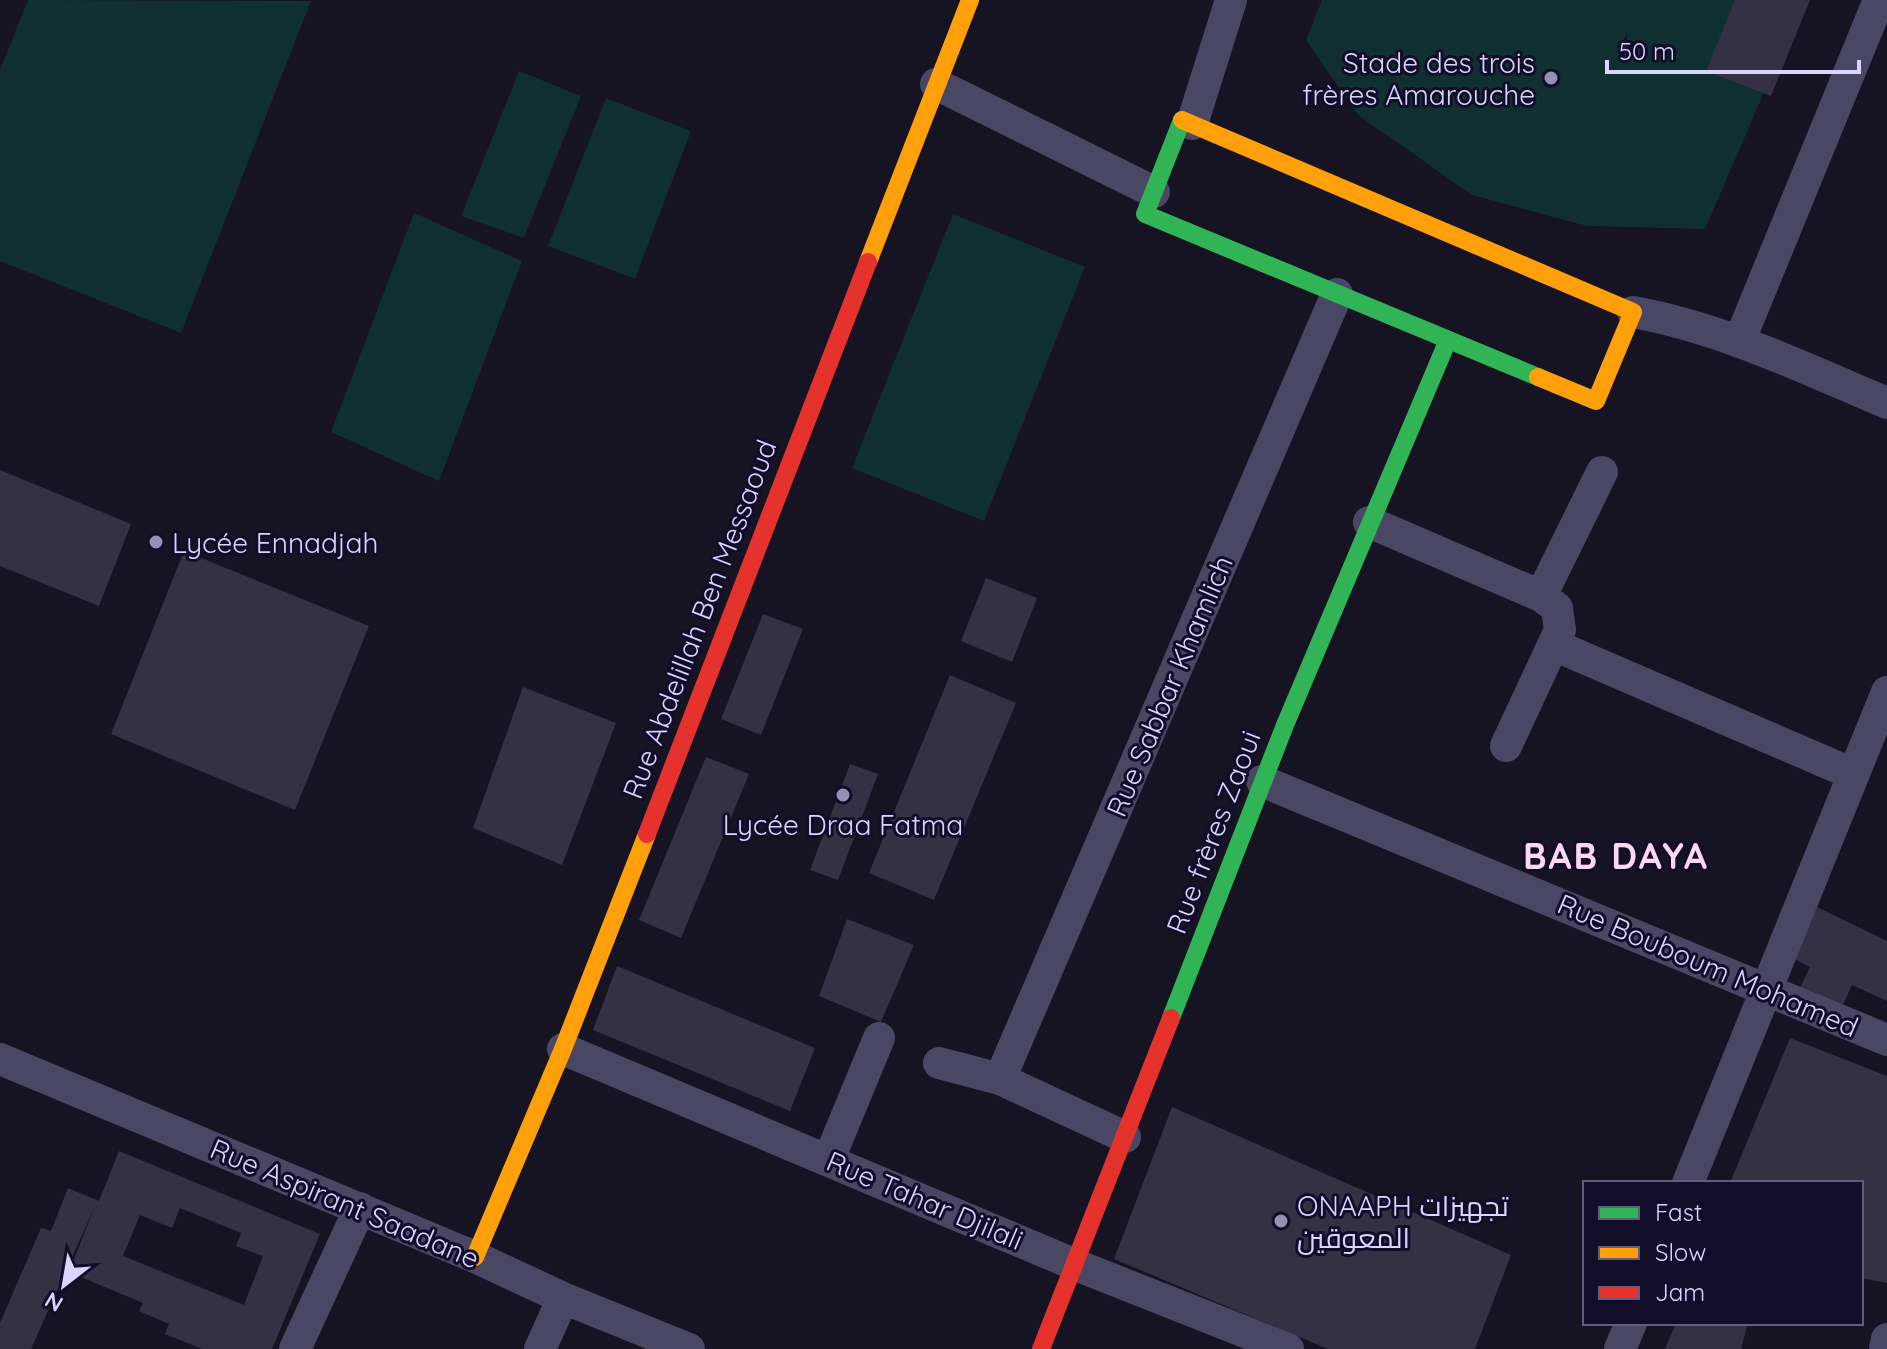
<svg xmlns="http://www.w3.org/2000/svg" width="1887" height="1349" font-family="Quicksand,Cairo,sans-serif">
<style>
.pitch{fill:#102f31}
.building{fill:#343145;fill-rule:evenodd}
.lines{fill:none;stroke-linecap:round;stroke-linejoin:round}
.street{stroke:#494764;stroke-width:32}
.fast{stroke:#30b455;stroke-width:18}
.slow{stroke:#ff9f0a;stroke-width:18}
.jam{stroke:#e5322d;stroke-width:18}
.poi-dot{fill:#9591b2;stroke:#120d29;stroke-width:3}
.labels{text-anchor:middle;dominant-baseline:central;stroke-width:6;stroke-linejoin:round;paint-order:stroke}
.poi-label{font-size:28px;fill:#dad5ff;stroke:#120d29;text-anchor:start}
.street-label{font-size:28px;fill:#dad5ff;stroke:#120d29}
.district-label{font-size:36px;font-weight:bold;letter-spacing:2px;fill:#ffd7f0;stroke:#120d29}
</style>
<rect width="100%" height="100%" fill="#161323"/>
<path class="pitch" d="M28,0l283,1 -130,332 -181,-72v-191z
M1322,0h482l-99,229 -118,-3 -115,-31 -114,-80 -52,-75z
M519,71l62,25 -57,142 -63,-22z
M606,98l85,33 -56,148 -87,-33z
M414,213l108,48 -83,220 -108,-49z
M953,214l132,53 -101,254 -132,-53z"/>
<path class="building" d="M1735,0h75l-39,96 -65,-25z
M0,470l131,54 -32,82 -99,-40z
M184,551l185,75 -74,184 -184,-76z
M986,578l51,20 -25,64 -51,-21z
M763,614l40,15 -42,106 -40,-16z
M950,675l66,28 -82,197 -65,-27z
M523,687l93,36 -54,142 -89,-37z
M706,757l43,17 -68,164 -42,-18z
M850,764l28,10 -40,106 -28,-10z
M1815,906l72,35v60l-35,-16 -10,22 -42,-19 10,-21 -19,-10z
M847,919l67,26 -33,77 -62,-26z
M617,966l198,82 -25,63 -197,-81z
M1790,1038l97,38v207l-26,-5v-95h-131z
M1172,1107l339,148 -36,94h-147l-214,-90z
M119,1151l201,83 -48,115h-70l-37,-15 4,-10 -30,-13 4,-8 -74,-31 27,-68 -65,145h-31v-26l41,-95 10,3 17,-43 31,13zM180,1208l61,25 -5,13 27,10 -19,49 -121,-49 17,-41 32,13z
M1676,1323h72l-7,26h-76z"/>
<g class="lines">
<path class="street" d="M936,84l218,108
M1192,124l39,-124
M1633,312c89,16 171,56 254,91
M1739,342l140,-342
M1369,522l172,74 16,12 3,22 -54,116
M1541,596l61,-124
M1554,645l299,129
M1262,781l625,259
M563,1049l513,216 212,84
M0,1059l475,198 88,41 126,51
M939,1063l61,16 125,58
M1000,1079l337,-785
M829,1159l50,-121
M1688,1183l199,-491
M295,1349l65,-141
M540,1349l23,-51
M1620,1349l11,-26
M1885,1349l2,-10"/>
<path class="fast" d="M1182,120l-37,94 393,163
M1171,1018l114,-293 163,-385"/>
<path class="slow" d="M1182,120l451,192 -37,89 -58,-24
M868,262l102,-262
M475,1257l88,-208 84,-215"/>
<path class="jam" d="M647,834l221,-572
M1041,1349l130,-331"/>
</g>
<g class="poi-dot">
<circle cx="1551" cy="78" r="8"/>
<circle cx="156" cy="542" r="8"/>
<circle cx="843" cy="795" r="8"/>
<circle cx="1281" cy="1221" r="8"/>
</g>
<g class="labels">
<g class="poi-label">
<text x="1535" y="62" text-anchor="end">Stade des trois<tspan x="1535" dy="32">frères Amarouche</tspan></text>
<text x="172" y="542">Lycée Ennadjah</text>
<text x="843" y="824" text-anchor="middle">Lycée Draa Fatma</text>
<text x="1297" y="1205">ONAAPH تجهيزات<tspan x="1297" dy="32">المعوقين</tspan></text>
</g>
<g class="street-label">
<text transform="translate(699 619) rotate(-69)">Rue Abdelillah Ben Messaoud</text>
<text transform="translate(1169 686) rotate(-67)">Rue Sabbar Khamlich</text>
<text transform="translate(1213 832) rotate(-69)">Rue frères Zaoui</text>
<text transform="translate(1708 965) rotate(23)">Rue Bouboum Mohamed</text>
<text transform="translate(925 1200) rotate(23)">Rue Tahar Djilali</text>
<text transform="translate(345 1203) rotate(23)">Rue Aspirant Saadane</text>
</g>
<g class="district-label">
<text x="1616" y="855">BAB DAYA</text>
</g>
</g>
<rect x="1583" y="1181" width="280" height="144" fill="#120d29" stroke="#625d7f" stroke-width="2"/>
<rect x="1599" y="1207" width="40" height="12" fill="#30b455" stroke="#625d7f" stroke-width="2"/>
<text x="1655" y="1221" font-size="24" fill="#dad5ff">Fast</text>
<rect x="1599" y="1247" width="40" height="12" fill="#ff9f0a" stroke="#625d7f" stroke-width="2"/>
<text x="1655" y="1261" font-size="24" fill="#dad5ff">Slow</text>
<rect x="1599" y="1287" width="40" height="12" fill="#e5322d" stroke="#625d7f" stroke-width="2"/>
<text x="1655" y="1301" font-size="24" fill="#dad5ff">Jam</text>
<g transform="translate(64 1285) rotate(211)" stroke="#120d29" stroke-width="6" paint-order="stroke">
<path d="M0-6L14 30L0 20L-14 30Z" fill="#dad5ff"/>
<text y="-12" font-size="22" font-weight="bold" text-anchor="middle" fill="#dad5ff">N</text>
</g>
<path d="M1607 60v12h252v-12" fill="none" stroke="#dad5ff" stroke-width="4"/>
<text x="1619" y="60" font-size="24" fill="#dad5ff" stroke="#120d29" stroke-width="6" paint-order="stroke">50 m</text>
</svg>
